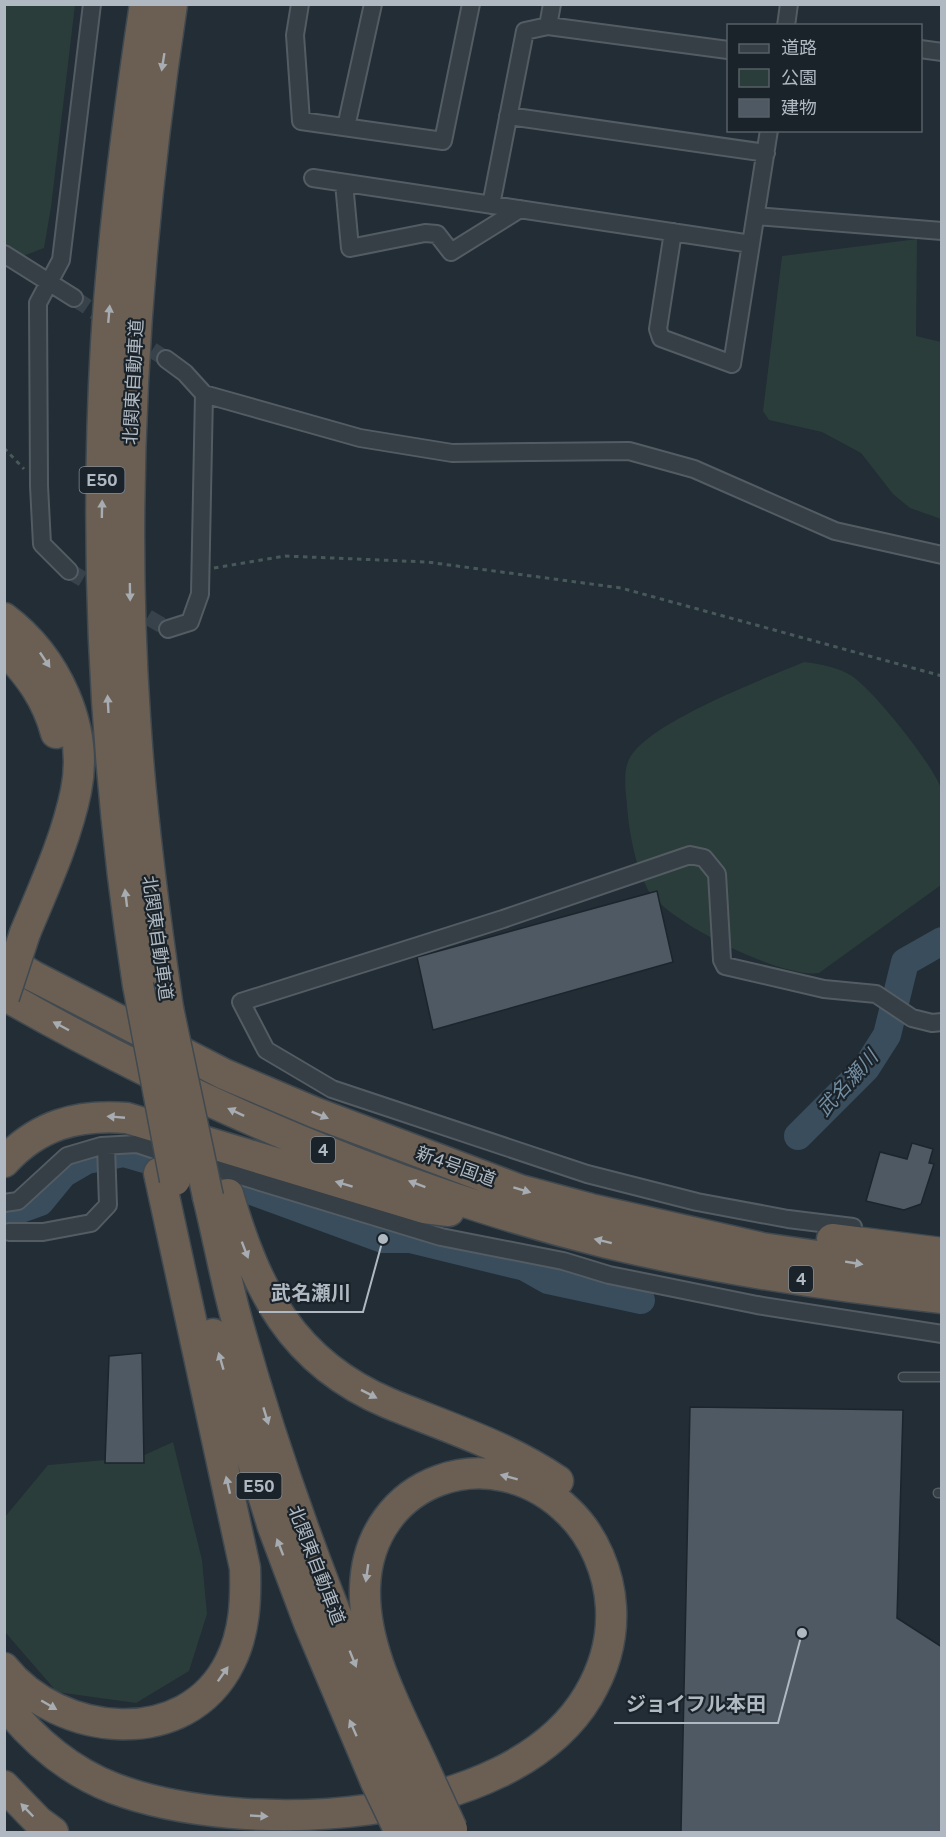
<svg xmlns="http://www.w3.org/2000/svg" width="946" height="1837" font-family="'Public Sans','Noto Sans JP',sans-serif">
<style>
.green{fill:#2a3d3a}
.lines{fill:none;stroke-linecap:round;stroke-linejoin:round}
.river{stroke:#394d5c;stroke-width:28}
.building{fill:#4e5963;stroke:#1d252c;stroke-width:1.5}
.street-tunnel{stroke:#37424a;stroke-width:16;stroke-dasharray:16 8;stroke-linecap:butt}
.lane-casing{stroke:#535c63;stroke-width:11}
.street-casing{stroke:#535c63;stroke-width:20}
.highway-casing{stroke:#404950;stroke-width:33}
.path{stroke:#485959;stroke-width:3;stroke-dasharray:4.5 4.5;stroke-linecap:butt}
.lane{stroke:#363e46;stroke-width:8}
.street{stroke:#363e46;stroke-width:16}
.highway{stroke:#6b5f53;stroke-width:30}
.highway-bridge-casing{stroke:#404950;stroke-width:33;stroke-linecap:butt}
.highway-bridge{stroke:#6b5f53;stroke-width:30}
.oneway{fill:#a6acb1}
.labels{text-anchor:middle;dominant-baseline:central;stroke-width:4.5;stroke-linejoin:round;paint-order:stroke}
.shield{fill:#1b232a;stroke:#838c94;stroke-width:1.5}
.shield-label{font-size:16px;font-weight:bold;fill:#b0b9c2}
.street-label{font-size:18px;fill:#b0b9c2;stroke:#1b232a}
.water-label{font-size:20px;font-style:italic;fill:#748ea2;stroke:#1b232a}
.leader{fill:none;stroke:#b0b9c2;stroke-width:2}
.callout-dot{fill:#b0b9c2;stroke:#1b232a;stroke-width:2}
.callout-label{font-size:20px;text-anchor:middle;font-weight:bold;fill:#b0b9c2;stroke:#1b232a;stroke-width:4.5;stroke-linejoin:round;paint-order:stroke}
</style>
<rect width="100%" height="100%" fill="#222d35"/>
<path class="green" d="M5,5h70l-24,202 -7,41 -39,15z
M917,239l-1,97 25,6v177l-31,-11 -17,-14 -32,-41 -39,-21 -53,-12 -6,-9 19,-155z
M804,662c16,2 34,5 48,14 22,15 79,86 89,112 4,12 0,79 0,97l-122,88c-36,6 -152,-51 -171,-83 -13,-24 -19,-58 -21,-84 -1,-17 -6,-38 6,-53 26,-34 128,-73 171,-91z
M173,1442l29,118 5,54 -18,57 -53,32 -79,-11 -52,-60 -1,-114 44,-53 92,-8z"/>
<g class="lines">
<path class="river" d="M798,1136l68,-68 21,-33 18,-73 37,-21
M4,1215l36,-13 23,-28 24,-14 37,-7 117,34 142,52h27l115,28 23,13 93,20"/>
</g>
<path class="building" d="M657,891l16,71 -240,68 -16,-73z
M912,1143l21,6 -4,14 5,1 -13,40 -17,6 -38,-9 14,-49 27,7z
M142,1353l2,110h-39l4,-107z
M690,1407l213,3 -6,208 45,29v185h-261z"/>
<g class="lines">
<path class="street-tunnel" d="M74,298l36,24
M132,337l34,22
M69,571l36,21
M127,605l41,24"/>
<defs>
<path id="lane" d="M903,1377h39
M938,1493h4"/>
<path id="street" d="M300,4l-5,31 6,86 142,20 28,-137
M548,26l180,24
M786,26l3,-22
M920,49l22,3
M508,116l258,37
M346,127l27,-123
M313,178l438,66
M344,183l6,65 75,-15 12,1 14,18 69,-43
M491,205l34,-174 23,-5 4,-22
M756,216l186,15
M673,232l-15,97 3,9 71,26 37,-234
M4,254l70,44
M166,359l19,14 19,21 156,44 92,15 177,-2 65,18 141,62 107,24
M69,571l-27,-27 -3,-58 -1,-183 23,-43 31,-256
M168,629l22,-7 10,-28 4,-200
M198,1163l243,74 122,24 46,14 148,30 185,29
M4,1203l14,-2 49,-45 34,-10 36,-2 36,12
M853,1227l-65,-8 -91,-17 -110,-28 -255,-85 -66,-39 -25,-48 262,-83 187,-64 14,3 13,16 5,86 3,6 99,23 52,5 36,24 20,5 10,-1
M9,1232h34l48,-9 17,-18 -2,-59"/>
<path id="highway" d="M4,618c52,39 85,109 72,173 -10,49 -32,96 -51,142
M4,649c25,25 43,50 52,84
M4,958l29,18 191,98 92,39 204,77 71,19 171,39 180,26
M138,985c-33,-212 -44,-427 -32,-641 7,-114 22,-227 39,-340
M4,995c185,106 397,197 603,248 109,26 223,43 335,55
M168,1008c-14,-97 -27,-194 -33,-291 -16,-239 1,-476 37,-713
M4,1162c34,-37 73,-48 123,-44l297,90 25,3
M228,1194c28,95 63,168 160,209 58,24 117,42 170,78
M208,1197c10,40 17,80 28,120 43,157 101,309 167,457
M832,1239l110,14
M213,1334l60,193 36,96 67,159
M4,1668c55,69 182,83 226,-6 15,-30 16,-62 15,-94l-86,-395
M4,1703c29,37 65,68 109,85 128,49 397,39 475,-92 16,-27 25,-56 23,-89 -2,-34 -17,-71 -42,-95 -76,-76 -201,-34 -204,76 -2,63 35,126 60,182
M4,1786l34,35 15,11"/>
</defs>
<use href="#lane" class="lane-casing"/>
<use href="#street" class="street-casing"/>
<use href="#highway" class="highway-casing"/>
<path class="path" d="M4,448l20,21
M214,568l71,-12 142,6 194,26 321,88"/>
<use href="#lane" class="lane"/>
<use href="#street" class="street"/>
<use href="#highway" class="highway"/>
<defs>
<path id="highway-bridge" d="M138,985l37,195
M4,997l21,-64
M168,1008l40,189
M425,1770l27,59
M403,1774l27,58
M376,1782l24,50"/>
</defs>
<use href="#highway-bridge" class="highway-bridge-casing"/>
<use href="#highway-bridge" class="highway-bridge"/>
</g>
<defs><path id="oneway-solid" d="M-6-.8H1V-3.2L6.5 0L1 3.2V.8H-6Z" transform="scale(1.5)"/></defs>
<g class="oneway">
<use href="#oneway-solid" transform="translate(163 62) rotate(99)"/>
<use href="#oneway-solid" transform="translate(109 314) rotate(-85)"/>
<use href="#oneway-solid" transform="translate(102 509) rotate(-89)"/>
<use href="#oneway-solid" transform="translate(130 592) rotate(89)"/>
<use href="#oneway-solid" transform="translate(45 660) rotate(56)"/>
<use href="#oneway-solid" transform="translate(108 704) rotate(-93)"/>
<use href="#oneway-solid" transform="translate(126 898) rotate(-97)"/>
<use href="#oneway-solid" transform="translate(61 1026) rotate(-152)"/>
<use href="#oneway-solid" transform="translate(236 1112) rotate(-155)"/>
<use href="#oneway-solid" transform="translate(320 1115) rotate(22)"/>
<use href="#oneway-solid" transform="translate(116 1117) rotate(-175)"/>
<use href="#oneway-solid" transform="translate(344 1184) rotate(-163)"/>
<use href="#oneway-solid" transform="translate(417 1184) rotate(-159)"/>
<use href="#oneway-solid" transform="translate(522 1190) rotate(17)"/>
<use href="#oneway-solid" transform="translate(603 1241) rotate(-166)"/>
<use href="#oneway-solid" transform="translate(245 1250) rotate(69)"/>
<use href="#oneway-solid" transform="translate(854 1263) rotate(9)"/>
<use href="#oneway-solid" transform="translate(221 1361) rotate(-106)"/>
<use href="#oneway-solid" transform="translate(369 1394) rotate(27)"/>
<use href="#oneway-solid" transform="translate(266 1416) rotate(73)"/>
<use href="#oneway-solid" transform="translate(509 1477) rotate(-165)"/>
<use href="#oneway-solid" transform="translate(228 1485) rotate(-103)"/>
<use href="#oneway-solid" transform="translate(280 1547) rotate(-111)"/>
<use href="#oneway-solid" transform="translate(367 1573) rotate(98)"/>
<use href="#oneway-solid" transform="translate(353 1659) rotate(68)"/>
<use href="#oneway-solid" transform="translate(223 1674) rotate(-55)"/>
<use href="#oneway-solid" transform="translate(49 1705) rotate(30)"/>
<use href="#oneway-solid" transform="translate(353 1728) rotate(-114)"/>
<use href="#oneway-solid" transform="translate(27 1810) rotate(-134)"/>
<use href="#oneway-solid" transform="translate(259 1816) rotate(3)"/>
</g>
<g class="labels">
<g class="shield">
<rect x="79.5" y="467" width="45" height="26" rx="4.5"/>
<rect x="311" y="1137" width="24" height="26" rx="4.5"/>
<rect x="789" y="1266" width="24" height="26" rx="4.5"/>
<rect x="236.5" y="1473" width="45" height="26" rx="4.5"/>
</g>
<g class="shield-label">
<text x="102" y="480">E50</text>
<text x="323" y="1150">4</text>
<text x="801" y="1279">4</text>
<text x="259" y="1486">E50</text>
</g>
<g class="street-label">
<text transform="translate(133 382) rotate(-87)">北関東自動車道</text>
<text transform="translate(158 938) rotate(82)">北関東自動車道</text>
<text transform="translate(456 1166) rotate(20)">新4号国道</text>
<text transform="translate(317 1565) rotate(69)">北関東自動車道</text>
</g>
<g class="water-label">
<text transform="translate(847 1083) rotate(-48)">武名瀬川</text>
</g>
</g>
<path class="leader" d="M383 1239L363 1312H259M802 1633L778 1723H614"/>
<g class="callout-dot">
<circle cx="383" cy="1239" r="6"/>
<circle cx="802" cy="1633" r="6"/>
</g>
<g class="callout-label">
<text x="311" y="1300">武名瀬川</text>
<text x="696" y="1711">ジョイフル本田</text>
</g>
<rect width="946" height="1837" fill="none" stroke="#b0b9c2" stroke-width="12"/>
<rect x="727" y="24" width="195" height="108" fill="#1b232a" stroke="#575f67" stroke-width="1.5"/>
<rect x="739" y="44" width="30" height="9" fill="#363e46" stroke="#575f67" stroke-width="1.5"/>
<text x="781" y="54" font-size="18" fill="#b0b9c2">道路</text>
<rect x="739" y="69" width="30" height="18" fill="#2a3d3a" stroke="#575f67" stroke-width="1.5"/>
<text x="781" y="84" font-size="18" fill="#b0b9c2">公園</text>
<rect x="739" y="99" width="30" height="18" fill="#4e5963" stroke="#575f67" stroke-width="1.5"/>
<text x="781" y="114" font-size="18" fill="#b0b9c2">建物</text>
</svg>
